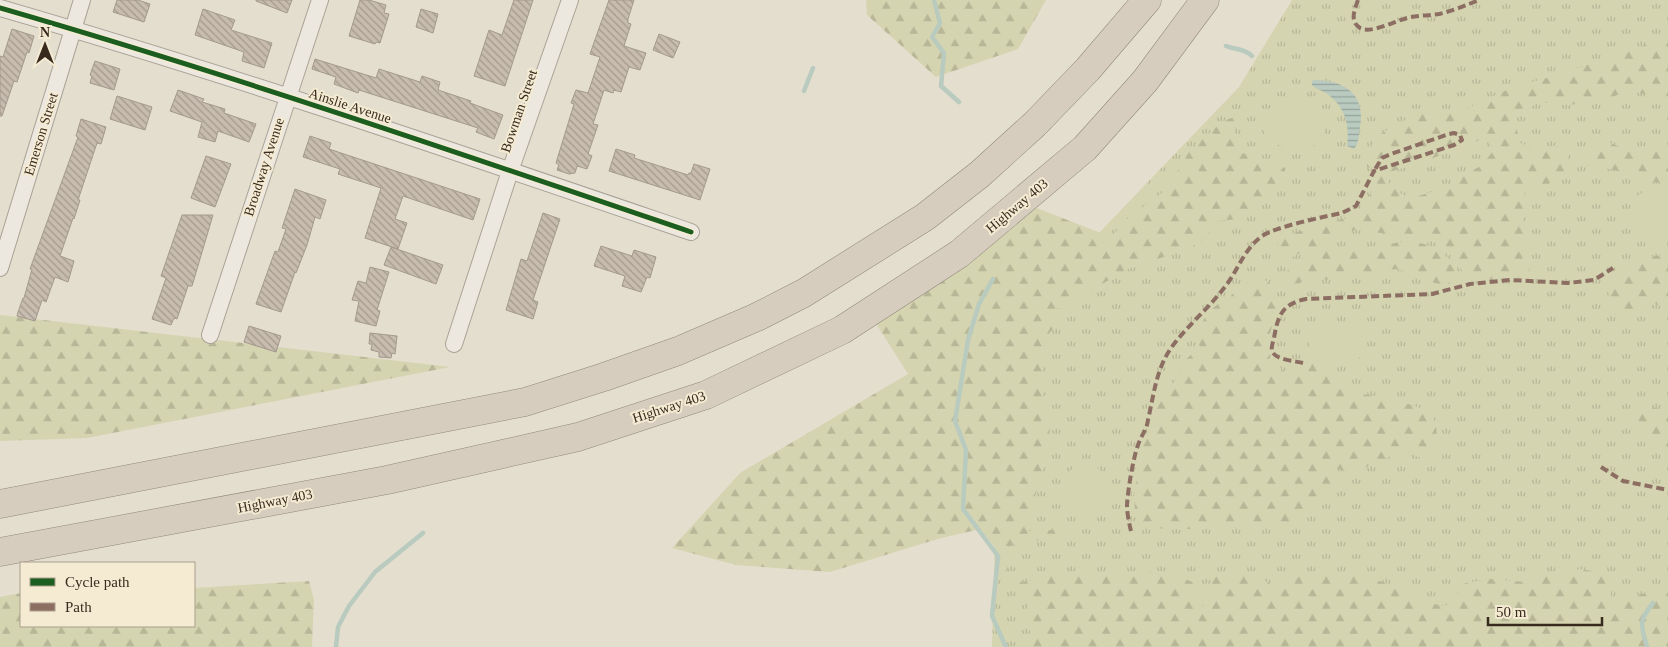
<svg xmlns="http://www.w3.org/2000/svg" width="1668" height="647" font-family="Georgia,serif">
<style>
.grass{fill:url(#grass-tufts)}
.forest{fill:url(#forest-firs);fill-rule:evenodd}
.park{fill:#d4d4b0}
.water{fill:url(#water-rules)}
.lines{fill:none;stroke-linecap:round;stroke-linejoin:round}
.stream{stroke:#b9cabf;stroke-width:4.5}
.building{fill:url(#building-back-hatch);stroke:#a4998d}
.street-casing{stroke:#a9a396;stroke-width:18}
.highway-casing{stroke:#8f887d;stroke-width:29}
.street{stroke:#ece8df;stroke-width:16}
.highway{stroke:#d7cdbe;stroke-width:28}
.quiet{stroke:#8d6e63;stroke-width:4;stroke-dasharray:8 4;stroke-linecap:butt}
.cycleway-casing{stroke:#f5ebd3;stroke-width:8}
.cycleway{stroke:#1b5e20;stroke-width:5}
.labels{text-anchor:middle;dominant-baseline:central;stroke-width:4;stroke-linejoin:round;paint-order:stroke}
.street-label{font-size:14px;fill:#382b1e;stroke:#f5ebd3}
</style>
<defs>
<pattern id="grass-tufts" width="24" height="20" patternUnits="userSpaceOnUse" patternTransform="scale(1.25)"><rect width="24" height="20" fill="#d4d4b0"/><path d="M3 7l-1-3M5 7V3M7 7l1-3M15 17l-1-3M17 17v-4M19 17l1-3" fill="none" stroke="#b7b697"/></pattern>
<pattern id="forest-firs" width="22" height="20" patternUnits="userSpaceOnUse" patternTransform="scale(1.25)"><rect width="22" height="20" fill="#d4d4b0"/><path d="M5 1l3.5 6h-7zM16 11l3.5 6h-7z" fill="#b7b697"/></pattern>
<pattern id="water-rules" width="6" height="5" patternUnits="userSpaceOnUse" patternTransform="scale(1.25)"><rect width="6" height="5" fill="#b9cabf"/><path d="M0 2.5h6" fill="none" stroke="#97a49b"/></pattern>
<pattern id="building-back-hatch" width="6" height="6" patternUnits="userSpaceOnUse" patternTransform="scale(1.25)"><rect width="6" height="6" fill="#c8bcaf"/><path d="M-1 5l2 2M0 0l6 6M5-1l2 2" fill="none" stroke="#a3998e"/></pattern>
</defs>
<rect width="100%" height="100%" fill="#e4dece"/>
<path class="grass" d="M1292,0h376v647h-676l9,-312 238,-248z"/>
<path class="forest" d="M866,0h180l-28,49 -82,28 -69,-62z
M1668,36v62l-41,-7 -22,9 -36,5 -30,-3 -25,15 6,26 17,6 21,-3 11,9 -6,20 -18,11 -19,1 -1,3 -2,26 3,29c7,10 8,27 -4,32l-51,5 1,-3c-13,-4 -14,-24 -25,-32 -18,-12 -39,-10 -59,-13 -16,-2 -30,-6 -46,-3 -13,3 -15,11 -25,16 -10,4 -19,5 -28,13l-10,-12 -2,-5 3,-6 70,-20 16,-14 12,-25 -3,-4 4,-3 -12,-4 -1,-9 9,-21 46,-26 27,3 18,-5 47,-22 41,-11 81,-27zM1480,140l10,3 3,8 -12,15 -20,10 -3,6 1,5h-10l-38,11c-10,-3 -20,-11 -25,-20v-5l34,-10z
M1239,115c-5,15 -7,22 -1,37l43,11 6,11 -19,28 -29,17 -23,2 -6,3 1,7 -12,12 -32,13 -37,12 -70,40 -11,1 10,1 -2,13 -9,12 -6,19v36l8,38 -4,33 -17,54v16l22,-1 4,-5h7l8,5 -2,9 -17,-1 -48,9 5,27 13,8 18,-3 5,-8 6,-1 13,10 15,-8h23l10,4h26l19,-7 7,7 14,-1 17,8 4,24 7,-2c2,-9 3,-19 9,-26 12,-15 45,-3 58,6l11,-3 4,-9 8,-1 5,2 3,10 8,-9 27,-3 38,8 19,6 24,15 26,5 9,-6 6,-12 5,-5 25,-4 36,3 24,-8 30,-5 25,4 7,24c20,3 37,-8 56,-6v25l-17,7 17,5v19h-637l-4,-52 -24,-13 -4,-29 -18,-24 -40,9 -111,34 -94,-7 -64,-17 68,-75 168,-99 -33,-52 159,-115 77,30 18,-20 37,-27 23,-38 32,-30z
M1607,142l34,12 13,-1 3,-4 11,-1v37l-12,-3 -18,2 -10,-10 -18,-5 -21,-3 -7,-7 6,-11z
M1400,242c7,0 14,-1 20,1 15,3 36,17 37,33l-3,4 -9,5 -11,-2 -14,-9 -25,-5 -49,9 -40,3 -20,5c-9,-24 36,-37 53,-39 10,-1 20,1 31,0 10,-1 20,-3 30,-5z
M1668,255v48l-8,3 -9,-5 -13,8 -8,1 -7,7 -16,-5 2,-23 24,-22 22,-11z
M1257,278l10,3 7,7 4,20 -8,25 -4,19 4,7 17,15 9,-1 14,-12c22,7 26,8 36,30 16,3 71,12 82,21 14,12 8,34 3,48l-13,-3 -13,-7 -39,17 -19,5 -13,-5 -4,18 -18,17 -7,19 -13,7c-15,-2 -29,-5 -43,-5 -15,0 -28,3 -43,5 -20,2 -43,1 -63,-1l-4,-5 -4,-11 -1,-15 8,-48 9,-22 7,-40 12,-1 5,-3c5,-19 11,-23 25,-35 -7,-17 7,-36 21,-45l4,3 4,-4 3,-7h6l5,-8z
M0,315l450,52 -363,71 -87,3z
M1653,407l15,5v39l-3,-3 -28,-11 -7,-9 3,-12z
M309,581l5,19 -2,47h-312v-50l21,-4v33h173v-38z"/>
<path class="park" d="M1295,99c7,1 15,2 21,8 9,8 13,31 0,38 -6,2 -13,3 -19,3 -44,1 -48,-45 -2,-49z
M1655,189l13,3v47c-29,15 -47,-32 -28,-45 5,-3 10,-4 15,-5z
M1334,322l15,1 15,6c4,8 5,17 -1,25 -22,28 -92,-16 -29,-32z
M1081,465c47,-2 22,67 -10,46 -11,-8 -11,-28 -3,-38 3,-4 8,-6 13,-8z"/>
<path class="water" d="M1314,80c31,0 52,15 46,47 -1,8 -1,16 -6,22l-7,-3c3,-21 -2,-40 -21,-53 -5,-3 -10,-4 -14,-8v-4z"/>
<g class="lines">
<path class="stream" d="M934,0l6,23 -8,14 12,16 -3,33 18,16
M1226,46c9,4 18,2 26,10
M804,91l9,-23
M993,279l-14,25 -11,36 -13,81 11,29 -3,59 35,47 -6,60 14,31
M336,647l2,-20 11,-21 26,-34 48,-39
M1647,647c-6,-22 -9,-25 6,-44"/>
</g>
<path class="building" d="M117,0h21l12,4 -6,18 -31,-10z
M256,0h36l-5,13 -31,-12z
M360,0h9l17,5 -2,8 5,1 -9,29 -4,-1 -1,2 -26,-8z
M514,0h19l-28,86 -31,-10 15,-46 13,5z
M609,0h25l-6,19v4l3,1 -7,22 22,7 -6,17 -11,-3 -8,25 -7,-2 -1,3 -9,-3 -11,34 5,1 -10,29 4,2 -5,13 -10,-3 -2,7 -6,1 -12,-4 2,-5 -3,-2 18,-59 -3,-1 5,-13 12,3 12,-36 -10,-3z
M203,9l32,11 -4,10 41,13 -8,25 -22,-7 2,-9 -49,-17z
M421,9l17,5 -5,19 -17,-6z
M12,29l22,7 -5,17 -2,-1 -10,30 -3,-1 -12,35h-2v-60l3,1z
M659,34l21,8 -7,16 -20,-8z
M315,59l61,19 3,-9 41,13 2,-6 18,6 -2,8 33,11 -1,2 33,12 -9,24 -18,-7 2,-4 -119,-38 -1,3 -24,-9 2,-7 -24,-8z
M95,61l25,8 -6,21 -24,-7 2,-7 -2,-1z
M178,90l26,9 -2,3 23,7 -1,4 32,11 -7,18 -31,-11 -3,11 -17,-5 4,-15 -32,-11z
M117,96l35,11 -7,23 -35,-11z
M81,119l25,8 -5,17 -4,-1 -19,57h2l-6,19 -1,-1 -13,38 14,5 -6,21 -13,-5 -9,25 -4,-2 -7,21 -18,-5 1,-4 5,-14h1l8,-29h-2l48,-132 -2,-1z
M310,136l21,7 -2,6 151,50 -7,21 -70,-24 -8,23 12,4 -9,26 -33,-11 16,-50 -43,-14 2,-5 -37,-12z
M616,149l19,6 -1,3 54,17 1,-2h2l3,-9 16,5 -10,31 -91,-29z
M206,156l25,8 -16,43 -24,-9z
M295,189l31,11 -6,19 -5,-2 -8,28 -11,28 -1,-1 -14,40 -25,-8 19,-53 3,1 8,-23 -4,-1z
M543,213l17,6 -27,81 5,2 -5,17 -27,-9 15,-51 6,2z
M182,215h31l-21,71h-4l-11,33 -3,-1 -3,7 -19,-6 14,-41 -5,-2z
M601,246l31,10 2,-6 22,7 -6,21 -3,-1 -6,15 -19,-6 3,-10 -31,-10z
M391,247l52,18 -7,19 -52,-19z
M370,267l19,5 -12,38 3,1 -4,15 -21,-5 4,-20 -7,-1 6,-19 8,2z
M249,326l32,10 -5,16 -32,-10z
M370,333l27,3 -2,18 -3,-1 -1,5 -12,-1v-5l-8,-2 1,-6h-3z"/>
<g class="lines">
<defs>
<path id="street" d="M0,8c232,67 462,146 691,224
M0,268l82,-268
M210,335l110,-335
M454,344l56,-173 60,-171"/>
<path id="highway" d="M0,504l525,-102 79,-25 74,-26 79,-34 47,-24 121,-76 55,-43 55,-50 53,-55 59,-69
M0,552l387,-72 191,-43 128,-42 136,-65 117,-76 126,-106 60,-67 60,-81"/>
</defs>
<use href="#street" class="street-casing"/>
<use href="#highway" class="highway-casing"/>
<use href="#street" class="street"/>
<use href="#highway" class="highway"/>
<path class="quiet" d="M1358,0c-3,9 -9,21 2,28 10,6 33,-6 44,-9 11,-4 23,-3 35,-5 13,-3 28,-9 40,-14
M1303,363c-8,-2 -25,-3 -30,-10 -3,-5 0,-10 1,-15 4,-23 8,-34 32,-39l126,-5 38,-10 40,-4 58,3 26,-3 19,-12
M1601,467l22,14 45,9
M1131,531c-2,-8 -4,-18 -4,-26 1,-16 6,-46 11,-60 3,-9 9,-16 10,-25 6,-26 8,-50 23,-72 16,-22 37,-39 53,-60 14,-17 19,-38 38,-52 16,-10 61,-19 80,-23l14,-7 18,-35 80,-26 8,-5 -2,-5 -6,-2 -5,1 -58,20 -9,4 -8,13"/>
<defs>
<path id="cycleway" d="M0,8c232,67 462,146 691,224"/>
</defs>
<use href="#cycleway" class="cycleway-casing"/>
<use href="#cycleway" class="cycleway"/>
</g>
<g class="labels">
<g class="street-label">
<text transform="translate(350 106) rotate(18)">Ainslie Avenue</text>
<text transform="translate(519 111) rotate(-71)">Bowman Street</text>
<text transform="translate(41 134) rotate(-73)">Emerson Street</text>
<text transform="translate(264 167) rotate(-72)">Broadway Avenue</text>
<text transform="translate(1017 206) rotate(-40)">Highway 403</text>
<text transform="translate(669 407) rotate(-18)">Highway 403</text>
<text transform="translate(275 501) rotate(-11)">Highway 403</text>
</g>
</g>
<rect x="20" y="562" width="175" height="65" fill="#f5ebd3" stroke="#a99e8b"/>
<rect x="30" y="578" width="25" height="8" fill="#1b5e20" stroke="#a99e8b"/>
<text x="65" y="587" font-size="15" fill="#382b1e">Cycle path</text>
<rect x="30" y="603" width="25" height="8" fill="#8d6e63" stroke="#a99e8b"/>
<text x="65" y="612" font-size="15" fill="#382b1e">Path</text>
<g transform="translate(45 45)" stroke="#f5ebd3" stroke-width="4" paint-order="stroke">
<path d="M0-4L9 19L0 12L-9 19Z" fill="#382b1e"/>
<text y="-8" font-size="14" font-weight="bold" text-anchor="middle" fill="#382b1e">N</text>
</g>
<path d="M1488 617v8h114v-8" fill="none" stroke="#382b1e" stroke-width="2.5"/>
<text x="1496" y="617" font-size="15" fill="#382b1e" stroke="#f5ebd3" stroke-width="4" paint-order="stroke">50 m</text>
</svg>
